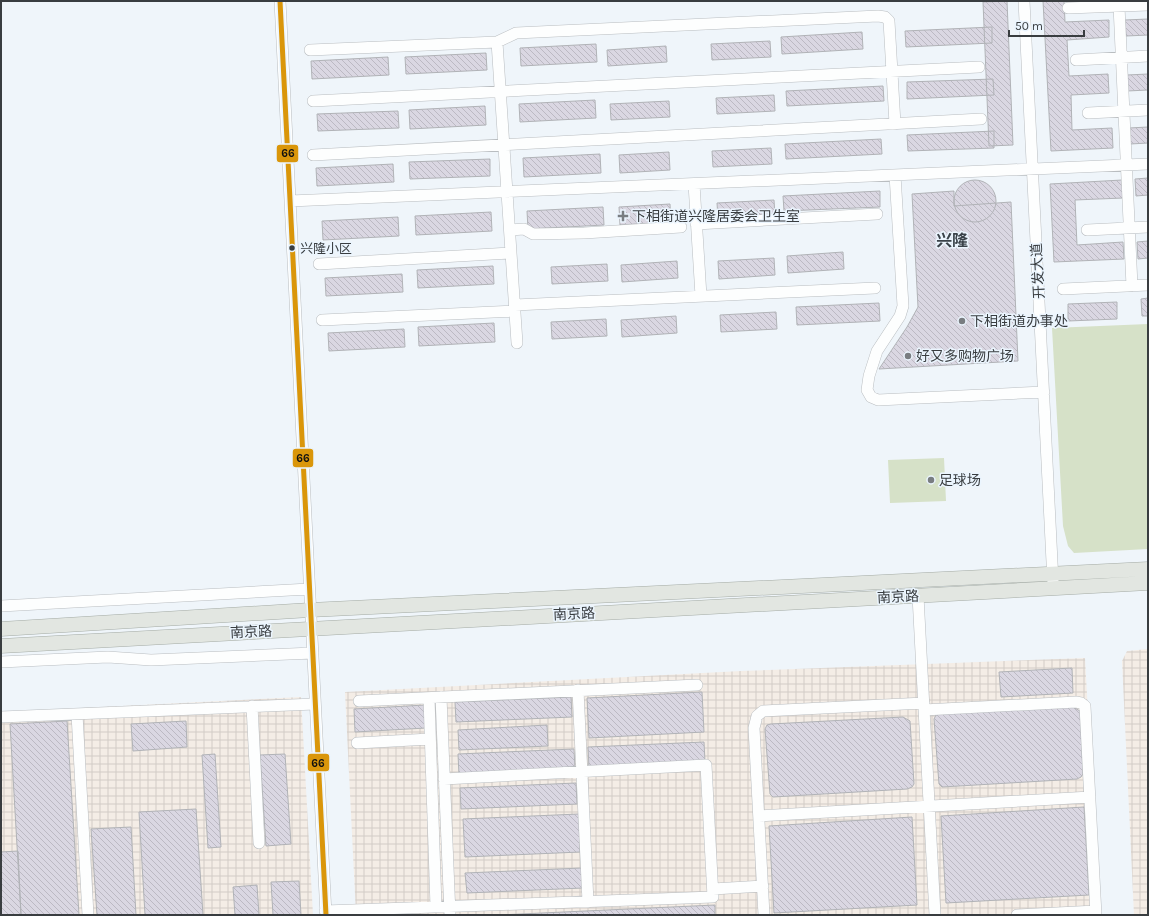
<svg xmlns="http://www.w3.org/2000/svg" width="1149" height="916" font-family="Karla,'Noto Sans SC',sans-serif">
<style>
.industrial{fill:url(#industrial-grid)}
.grass{fill:#d6e1c8}
.building{fill:url(#building-back-hatch);stroke:#b1b3b7}
.lines{fill:none;stroke-linecap:round;stroke-linejoin:round}
.minor-casing{stroke:#b9bdc0;stroke-width:12}
.major-casing{stroke:#a4aba5;stroke-width:15}
.minor{stroke:#fdfefe;stroke-width:11}
.major{stroke:#e2e6e1;stroke-width:14}
.bus-1-casing{stroke:#ebf5fe;stroke-width:8}
.bus-1{stroke:#da960a;stroke-width:5}
.poi-dot{fill:#797d81;stroke:#ebf5fe;stroke-width:1.5}
.bus-dot{fill:#393d40;stroke:#ebf5fe;stroke-width:1.5}
.labels{text-anchor:middle;dominant-baseline:central;stroke-width:3;stroke-linejoin:round;paint-order:stroke}
.bus-label{font-size:13px;fill:#393d40;stroke:#ebf5fe;text-anchor:start}
.poi-label{font-size:14px;fill:#393d40;stroke:#ebf5fe;text-anchor:start}
.street-label{font-size:14px;fill:#393d40;stroke:#ebf5fe}
.quarter-label{font-size:16px;font-weight:bold;fill:#3a4249;stroke:#ebf5fe}
.line-badge{stroke:#ebf5fe;stroke-width:1.5}
.pale-badge-label{font-size:11px;text-anchor:middle;font-weight:bold;fill:#111}
</style>
<defs>
<pattern id="industrial-grid" width="8" height="8" patternUnits="userSpaceOnUse"><rect width="8" height="8" fill="#f4ede6"/><path d="M0 4h8M4 0v8" fill="none" stroke="#d2ccc6"/></pattern>
<pattern id="building-back-hatch" width="6" height="6" patternUnits="userSpaceOnUse"><rect width="6" height="6" fill="#dad7e2"/><path d="M-1 5l2 2M0 0l6 6M5-1l2 2" fill="none" stroke="#bcb9c3"/></pattern>
</defs>
<rect width="100%" height="100%" fill="#eff5fa"/>
<path class="industrial" d="M1148,649v266h-14l-12,-254 5,-10z
M1085,658l14,257h-743l-11,-223 396,-21z
M301,697l12,218h-312v-203z"/>
<path class="grass" d="M1148,324v225l-74,4 -6,-7 -5,-20 -11,-198z
M944,458l2,43 -56,2 -2,-43z"/>
<path class="building" d="M1007,1l6,144 -24,1 -6,-144z
M1043,1h21l1,21 44,-2v17l-42,3 2,36 39,-2 1,19 -38,2 1,35 40,-2 1,20 -62,3z
M1148,19v16l-22,1 -1,-16z
M992,27v16l-86,4 -1,-16z
M862,32l1,17 -81,5 -1,-17z
M770,41l1,16 -59,3 -1,-16z
M596,44l1,18 -76,4 -1,-18z
M666,46l1,16 -59,4 -1,-16z
M486,53l1,17 -81,4 -1,-17z
M388,57l1,18 -77,4 -1,-18z
M1148,74v16l-21,1v-16z
M993,79l1,16 -87,4v-17z
M883,86l1,15 -97,5 -1,-15z
M774,95l1,16 -58,3 -1,-16z
M595,100l1,18 -76,4 -1,-18z
M669,101l1,16 -59,3 -1,-16z
M485,106l1,19 -76,4 -1,-19z
M398,111l1,17 -81,3 -1,-17z
M1148,127v16l-18,1 -1,-16z
M994,131v17l-86,3 -1,-16z
M881,139l1,15 -96,5 -1,-15z
M771,148l1,16 -59,3 -1,-16z
M669,152l1,18 -50,3 -1,-18z
M600,154l1,19 -77,4 -1,-19z
M490,159v17l-80,3 -1,-17z
M393,164l1,18 -77,4 -1,-18z
M1148,178v17l-12,1 -1,-17z
M1122,180l1,18 -48,2 2,45 46,-3 1,17 -70,3 -4,-78z
M954 201a21 21 0 1 1 42 0a21 21 0 1 1-42 0Z
M880,191v16l-96,4 -1,-15z
M954,191v15l57,-4 7,159 -139,8 28,-42 11,-20 -6,-113z
M774,200l1,16 -57,2 -1,-15z
M670,204l1,18 -51,3 -1,-18z
M603,207l1,18 -76,4 -1,-18z
M491,212l1,19 -76,4 -1,-19z
M398,217l1,19 -76,4 -1,-19z
M1148,241v17l-10,1 -1,-17z
M843,252l1,17 -56,4 -1,-17z
M774,258l1,17 -56,4 -1,-18z
M677,261l1,17 -56,4 -1,-17z
M607,264l1,17 -56,3 -1,-17z
M493,266l1,18 -76,4 -1,-18z
M402,274l1,18 -77,4 -1,-18z
M1148,298v18h-6l-1,-17z
M1117,302v17l-49,2v-17z
M879,303l1,18 -83,4 -1,-18z
M776,312l1,17 -56,3 -1,-17z
M676,316l1,17 -55,4 -1,-17z
M606,319l1,17 -55,3 -1,-17z
M494,323l1,19 -76,4 -1,-19z
M404,329l1,18 -76,4 -1,-18z
M1072,668l1,25 -72,4 -2,-25z
M702,692l2,40 -115,6 -2,-40z
M571,697l1,20 -116,5 -1,-20z
M425,705l1,23 -71,4 -1,-23z
M1073,707l7,4 3,63 -2,3 -4,2 -135,8 -3,-3 -5,-65 2,-4 4,-1z
M903,717l7,4 4,63 -2,3 -5,2 -134,8 -3,-3 -5,-65 2,-4 4,-1z
M67,721l12,194h-58l-11,-191z
M186,721l1,26 -54,4 -2,-27z
M547,725l1,21 -89,4 -1,-20z
M704,742l1,20 -116,5 -1,-20z
M574,749l1,20 -116,6 -1,-21z
M215,754l6,93 -13,1 -6,-93z
M285,754l6,90 -25,2 -6,-91z
M576,783l1,21 -116,5 -1,-21z
M1084,807l5,88 -143,8 -5,-87z
M196,809l7,106h-58l-6,-103z
M579,814l1,38 -115,5 -2,-38z
M912,817l5,88 -143,8 -5,-87z
M131,827l5,88h-39l-6,-86z
M18,851l3,64h-20v-63z
M582,868l1,20 -116,5 -2,-20z
M299,881l2,34h-28l-2,-33z
M257,885l2,30h-24l-2,-28z
M715,905v10h-216z"/>
<g class="lines">
<defs>
<path id="minor" d="M280,1l46,914
M1024,1l29,581
M1119,6l13,280
M1068,8l80,-3
M497,42l20,301
M310,50l187,-8 19,-9 362,-17 7,1 4,4 6,103
M1076,60l72,-4
M313,101l666,-34
M1088,113l60,-3
M313,155l668,-36
M895,175l8,131 -3,10 -23,35 -8,25 -2,14 4,7 7,3 166,-8
M694,184l7,112
M290,201l858,-37
M696,224l181,-10
M510,230l14,-1 9,5 51,-1 97,-6
M1087,230l61,-3
M319,264l192,-11
M1063,289l85,-4
M515,305l360,-17
M322,320l193,-9
M918,596l17,319
M1,606l308,-17
M1,662l107,-5 43,3 162,-7
M578,690l10,212
M441,697l9,218
M429,698l7,209
M359,701l338,-16
M252,706l7,137
M924,710l152,-8 5,1 4,3 11,209
M77,714l11,201
M1,717l314,-13
M357,743l73,-4
M759,816l331,-19
M713,889l50,-3
M325,911l388,-14 -7,-132 -262,14
M764,915l-10,-187 3,-12 6,-5 161,-8
M1017,915l79,-4"/>
<path id="major" d="M1,629l309,-19 838,-41
M1,646l1147,-63"/>
</defs>
<use href="#minor" class="minor-casing"/>
<use href="#major" class="major-casing"/>
<use href="#minor" class="minor"/>
<use href="#major" class="major"/>
<defs>
<path id="bus-1" d="M280,1l46,914"/>
</defs>
<use href="#bus-1" class="bus-1-casing"/>
<use href="#bus-1" class="bus-1"/>
</g>
<g class="poi-dot">
<path d="M621 210h4v4h4v4h-4v4h-4v-4h-4v-4h4z"/>
<circle cx="962" cy="321" r="4"/>
<circle cx="908" cy="356" r="4"/>
<circle cx="931" cy="480" r="4"/>
</g>
<circle class="bus-dot" cx="292" cy="248" r="3.5"/>
<g class="labels">
<g class="bus-label">
<text x="300" y="248">兴隆小区</text>
</g>
<g class="poi-label">
<text x="632" y="216">下相街道兴隆居委会卫生室</text>
<text x="970" y="321">下相街道办事处</text>
<text x="916" y="356">好又多购物广场</text>
<text x="939" y="480">足球场</text>
</g>
<g class="street-label">
<text transform="translate(1038 271) rotate(-93)">开发大道</text>
<text transform="translate(898 597) rotate(-3)">南京路</text>
<text transform="translate(574 614) rotate(-3)">南京路</text>
<text transform="translate(251 632) rotate(-3)">南京路</text>
</g>
<g class="quarter-label">
<text x="952" y="240">兴隆</text>
</g>
</g>
<g class="line-badge">
<rect x="276" y="144" width="23" height="19" rx="4" fill="#da960a"/>
<rect x="292" y="448" width="22" height="20" rx="4" fill="#da960a"/>
<rect x="307" y="753" width="23" height="19" rx="4" fill="#da960a"/>
</g>
<g class="pale-badge-label">
<text x="288" y="157">66</text>
<text x="303" y="462">66</text>
<text x="318" y="767">66</text>
</g>
<rect width="1149" height="916" fill="none" stroke="#393d40" stroke-width="4"/>
<path d="M1009 30v6h75v-6" fill="none" stroke="#393d40" stroke-width="2"/>
<text x="1015" y="30" font-size="12" fill="#393d40" stroke="#ebf5fe" stroke-width="3" paint-order="stroke">50 m</text>
</svg>
